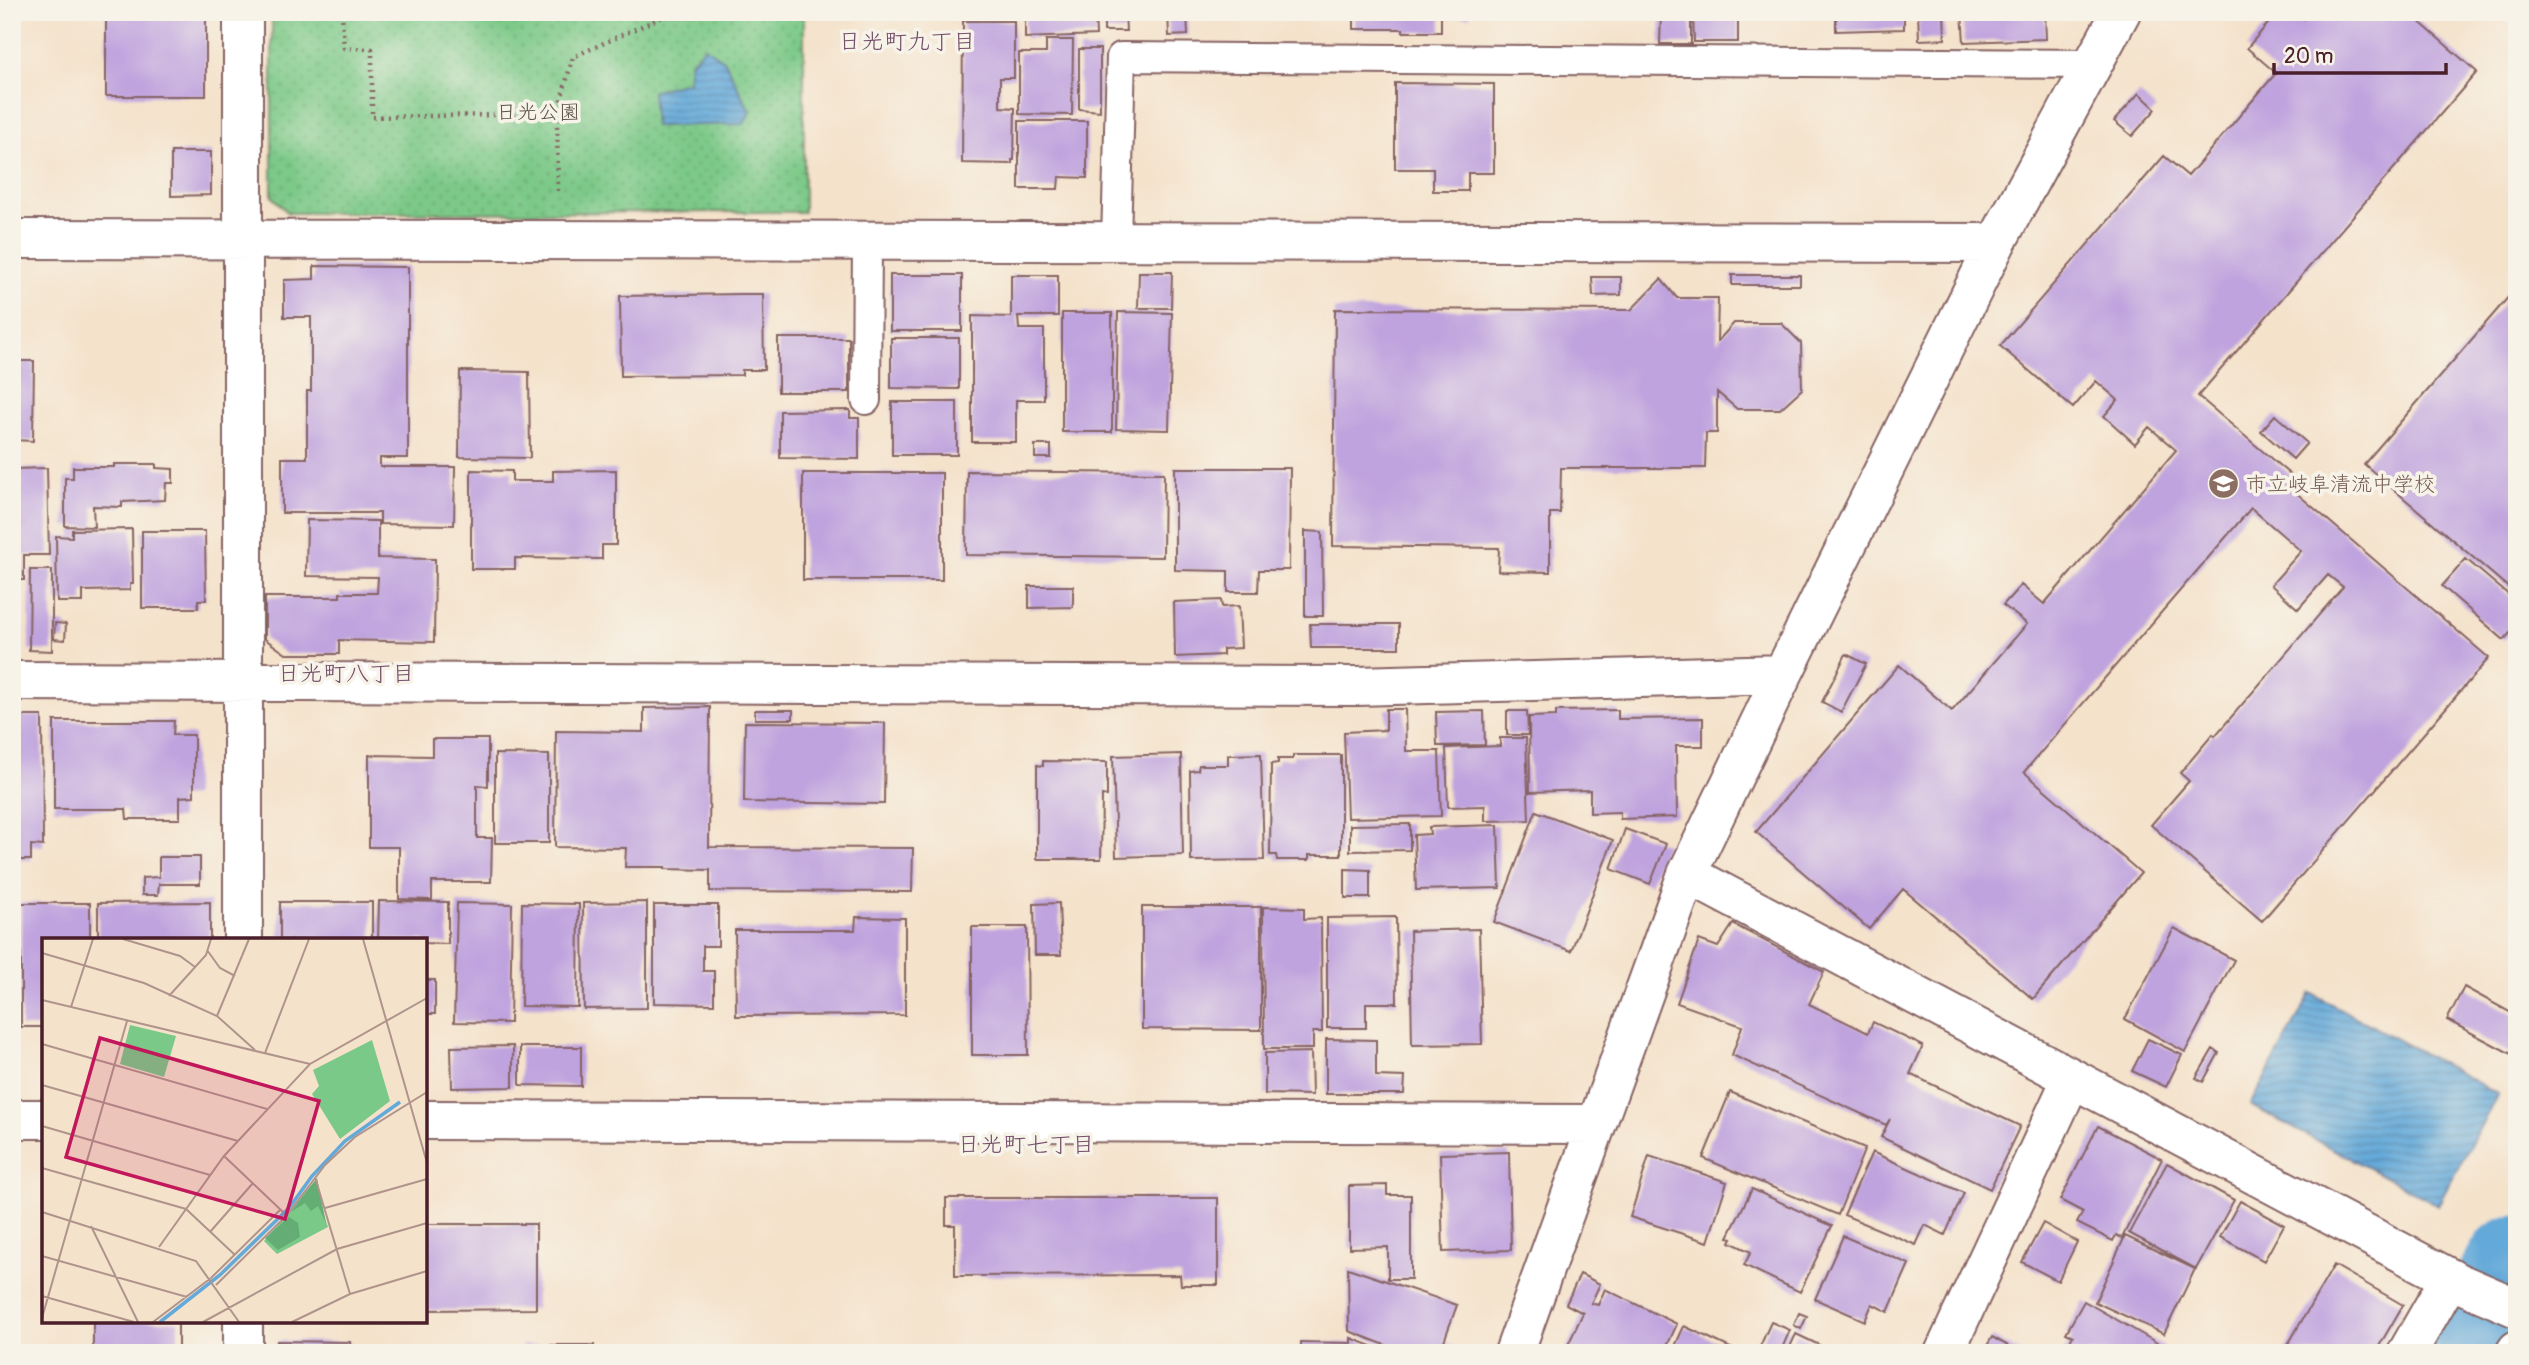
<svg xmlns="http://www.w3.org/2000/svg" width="2529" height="1365" font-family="Pangolin,'Klee One',sans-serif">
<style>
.grass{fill:url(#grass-dots);stroke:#62745a;stroke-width:2}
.water{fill:url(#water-rules);stroke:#566482;stroke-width:2}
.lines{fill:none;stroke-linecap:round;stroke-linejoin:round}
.river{stroke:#63a9d9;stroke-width:103}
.building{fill:#bfa3de}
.lane-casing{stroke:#866363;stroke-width:32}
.street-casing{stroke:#866363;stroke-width:42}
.path{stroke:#866363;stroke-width:4.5;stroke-dasharray:2 5;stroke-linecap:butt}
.lane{stroke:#fff;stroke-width:28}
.street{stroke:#fff;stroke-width:38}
.labels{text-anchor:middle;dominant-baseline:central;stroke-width:7;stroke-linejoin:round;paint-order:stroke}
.park-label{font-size:21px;fill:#595247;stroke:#f7f3e8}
.education-label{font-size:21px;fill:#785e54;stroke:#f7f3e8;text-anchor:start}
.neighbourhood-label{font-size:23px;fill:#734d6a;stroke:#f7f3e8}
.inset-river{fill:none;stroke:#63a9d9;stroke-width:3.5}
.inset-road{fill:none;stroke:#b0948b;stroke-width:2}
.view{fill:#c2185b;fill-opacity:0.15;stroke:#c2185b;stroke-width:3.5}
.inset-edge{fill:none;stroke:#4a1f2b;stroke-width:3.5}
</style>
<defs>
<pattern id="grass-dots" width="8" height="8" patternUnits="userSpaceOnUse" patternTransform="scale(1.75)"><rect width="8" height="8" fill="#7bc988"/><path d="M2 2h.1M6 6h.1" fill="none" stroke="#6cac76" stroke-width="1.8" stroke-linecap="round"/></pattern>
<pattern id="water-rules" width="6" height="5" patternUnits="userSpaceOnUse" patternTransform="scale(1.75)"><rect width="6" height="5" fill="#63a9d9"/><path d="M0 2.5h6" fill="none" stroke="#5489b0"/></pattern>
</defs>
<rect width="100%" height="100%" fill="#f7f3e8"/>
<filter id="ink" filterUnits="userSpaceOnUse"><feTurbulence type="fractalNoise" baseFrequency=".0143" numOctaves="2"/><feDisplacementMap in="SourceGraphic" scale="14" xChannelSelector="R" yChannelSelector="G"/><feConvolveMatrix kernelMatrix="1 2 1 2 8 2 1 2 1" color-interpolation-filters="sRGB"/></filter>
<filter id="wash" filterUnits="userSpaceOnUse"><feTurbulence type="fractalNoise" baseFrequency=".00686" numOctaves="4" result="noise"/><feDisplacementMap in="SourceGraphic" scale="28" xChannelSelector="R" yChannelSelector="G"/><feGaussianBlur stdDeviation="1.57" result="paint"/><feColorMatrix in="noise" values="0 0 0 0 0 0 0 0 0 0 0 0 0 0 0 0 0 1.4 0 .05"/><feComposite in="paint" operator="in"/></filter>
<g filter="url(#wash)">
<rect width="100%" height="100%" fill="#f4e2cb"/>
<path class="grass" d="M272,12h532v200l-516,1 -16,-17z"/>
<path class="water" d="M705,47l19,13 26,51 -6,13 -89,2 -3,-35 36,-9 2,-19z
M2311,993l187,101 -60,111 -188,-100z"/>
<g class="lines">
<path class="river" d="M2468,1353l49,-86"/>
</g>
<g id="blocks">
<path class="building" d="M106,12h43l-1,5h58v79h-100z
M1025,12h70l1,23 -71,3z
M1104,12h21l1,19h-22z
M1168,12h19l1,23 -19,1z
M1354,12h116v5l-29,-1v16h-38v-3h-49z
M1661,12h30v32h-31z
M1693,12h45v30h-44z
M1836,12h68v17l-68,2z
M1918,12h26l1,27 -26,1z
M1962,12h83l1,27 -82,3z
M2278,12h18l8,7 6,-7h98l69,60 -279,324 96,82 -7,7 202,173 -227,263 -111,-96 38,-44 -9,-8 33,-39 2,2 128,-149 -15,-12 -30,34 -27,-24 30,-34 -50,-43 -227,264 117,101 -108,126 -130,-110 -34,40 -113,-97 143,-167 53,46 75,-87 -24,-19 18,-20 23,19 132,-154 -27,-23 -14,17 -31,-28 14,-16 -22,-19 -23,27 -73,-62 164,-190 24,20 88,-103 -29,-25z
M963,21h51v57h-14v29l15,1 -1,52h-2v4l-50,-1z
M1046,40h27l-1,75 -53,-1v-61h27z
M1079,49h21v62l-21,-2z
M1395,83l99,1v89h-26v18h-35v-22h-38z
M2139,93l17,16 -24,27 -18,-15z
M1019,121h68v57l-28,-1 -1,12h-39z
M171,152h40v43l-40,1z
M314,266l94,1v191h-28v9h75l-1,58 -74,-1v-11h-98v-55h25v-67h4v-74h-27v-37l30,-1z
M1139,272h33l-1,36h-33z
M890,275h72v56h-72z
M1011,275h47v41h-40l1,13h25v71h-28v42h-44v-126l39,1z
M1732,275h68v10h-68z
M1592,277h29v18l-28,1z
M1661,279l16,19h41l-1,44 17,-19h47l20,20 1,46 -22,20h-43l-20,-17v41h-11l-1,35h-144l-1,45h-10v59l-52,-1 1,-23 -166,-2 2,-237 296,1z
M2517,287v308l-153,-131z
M742,294h21l1,76h-22v5l-121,1 -1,-80z
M1118,312l54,1 -3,117 -53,-1z
M1062,313h50v119h-50z
M778,338h71v54h-71z
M891,338h68v51l-68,-1z
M12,361h22l-1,80 -21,-1z
M460,371l69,1 1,86 -71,-1z
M892,402h65v53h-65z
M850,410v8h9v41l-79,-1v-47z
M2275,415l32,28 -14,16 -32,-28z
M1035,445h16v13h-16z
M114,464h42v4l17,1v14h-7l-1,17 -43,2v5l-29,-1 1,21 -29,-1v-48h8v-11h41z
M47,468l2,87h-25v25h-12v-111z
M1175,468h115l-1,102h-30l-1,22h-30v-21l-53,-1z
M471,470l41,1v10h41v-10l63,-1v75h-14v14l-87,-1v11h-44z
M967,471l197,2 -1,84 -197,-2z
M803,473h139v107h-139z
M307,520l71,1v37l57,1 -1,83 -95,-2v14h-53l-21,-15v-42h75v-4h37l1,-16 -72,-1z
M132,529l1,55h-3v6l-47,1v11h-26l-1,-66 16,1v-7z
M142,531h63l1,69h-8v8h-56z
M1305,531l17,1 1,84h-18z
M2466,559l51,43v23l-13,15 -62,-54z
M30,570h22v81l-23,-1z
M1029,586h44v21l-44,1z
M1221,600l1,7 17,-1 2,42 -18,1v6l-48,2 -1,-55z
M55,623l11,1 -1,16 -11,-1z
M1310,624h89v24h-88z
M1846,654l20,10 -25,48 -19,-10z
M710,707l-1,140 204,1 -1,44 -202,-1v-21l-45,-1v-2h-40l1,-19 -71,-1 1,-116 88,1v-24z
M1386,709h19l1,42h33l2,65 -94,2 -3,-86 42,-2z
M755,710h38v9h-38z
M1618,710v9l85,-1v28h-27l1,71 -57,2v-7l-30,1v-23l-60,2 -1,-75 27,-1v-5z
M1484,711l1,34 -48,1 -1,-34z
M1507,711h20l1,24h-21z
M12,716h30l1,130 -12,-1v15h-19z
M54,721h120l-1,14h21v61l-14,1v22h-53l-1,-10h-72z
M745,722l140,1 -1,81 -140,-2z
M1500,738h26l3,82 -44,1v-15l-37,1 -2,-59 54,-2z
M432,739h56v47l-11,-1v53h15l-1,44h-59v18l-33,-1v-52h-30v-92l63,1z
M495,754l54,1v88h-54z
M1181,754l2,101 -67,2 -3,-101z
M1261,754l3,106 -73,1 -1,-90 8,-1 1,-5h29v-10z
M1293,755h48v100h-32v5h-32l-1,-5h-6l1,-91 7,-1v-4h15z
M1043,761l64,1v34l-5,-1 -1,64h-64v-94l6,1z
M1536,811l77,29 -42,111 -77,-29z
M1410,824v26l-60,1v-26z
M1498,825l2,63 -84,2 -2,-55 16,-1 -1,-7z
M1625,829l41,15 -16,40 -39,-15z
M159,857h41v27h-41l-1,11h-16v-17l17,-1z
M1345,869l25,1v28h-25z
M379,901l69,1v42l-23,-1v-3h-47z
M210,902v38h-112v-37z
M280,902h92v38h-92z
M647,902v106l-63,1 -1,-106z
M21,903h69v37h-46v87h-23z
M457,903l55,1 -2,119 -56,-1z
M522,903l57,1 -1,103 -57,-1z
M1059,903l2,52h-26l-1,-51z
M654,905h64v41h-15v25h11v33l-60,-1z
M1142,907h119v123l-119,-1z
M1263,907l41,1v11l17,-1 1,114h-9v17h-49z
M856,917l49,1v97l-169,1 -1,-86h120z
M1396,917l1,86h-31v25h-39v-110z
M1733,924l91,48 -15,32 59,29 5,-11 50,24 -13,28 110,52 -30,63 -109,-52 9,-18 -4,6 -154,-70 10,-29 -65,-23 22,-63 19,7z
M972,927h55l1,128h-56z
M2174,928l60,32 -49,92 -60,-33z
M1479,929l3,115 -70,1 -2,-114z
M425,980h10v34h-10z
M2464,987l53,29v41l-70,-37z
M1326,1039l50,1v36l29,1 -1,17h-78z
M2148,1039l34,16 -16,32 -34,-16z
M513,1046v41l-61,1 -1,-41z
M520,1047h61v39l-61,-1z
M2213,1049l6,4 -16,29 -7,-4z
M1311,1052l1,43 -47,-1v-41z
M1730,1092l135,56 -27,67 -135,-57z
M2098,1126l64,33 -40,79 -6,-3 -3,6 -36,-18 6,-11 -23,-12z
M1509,1152l2,98 -68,2 -3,-98z
M1872,1152l92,41 -19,42 -20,-10 -9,20 -72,-30z
M1649,1156l78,26 -19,60 -78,-25z
M2167,1163l67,37 -38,69 -67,-36z
M1387,1185v10h24v84h-23v-32l-39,1v-62z
M1752,1189l80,37 -32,66 -56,-27 7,-13 -21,-10 2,-4 -4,-1z
M946,1198h272v87h-37l-1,-10 -225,1v-51h-9z
M2240,1201l44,24 -20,36 -44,-24z
M2043,1223l34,19 -19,39 -36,-19z
M425,1224h111v85l-111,1z
M1843,1236l66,28 -21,48 -16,-8 -7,17 -50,-22z
M2125,1236l70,33 -31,65 -69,-32z
M2334,1265l69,40 -28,48h-92z
M1348,1268l109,37 -13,36 22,12h-60l-57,-22z
M1580,1274l20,10 -9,19 7,2 7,-16 72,35 -13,29h-90l-8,-4 17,-36 -17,-9z
M2084,1301l82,47 -3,5h-100l10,-17 -7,-3z
M1799,1313l8,3 -6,13 -7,-4z
M93,1321h85v32h-85z
M1771,1322l19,8 -10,23h-23z
M1684,1326l57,27h-69z
M1796,1334l40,19h-49z
M1992,1337l29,16h-38z
M1351,1338l39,15h-89v-11l50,1z
M277,1341l73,1v11h-73z
M522,1345h72v8h-72z
M655,1348v5h-54v-4z
M12,1349h32v4h-32z"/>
</g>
</g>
<g filter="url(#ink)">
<use href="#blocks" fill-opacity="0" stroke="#866363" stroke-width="2"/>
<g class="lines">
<defs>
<path id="lane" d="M1116,241l5,-184 972,7
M866,400l1,-159"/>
<path id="street" d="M12,239l1984,4
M12,681l1345,5 426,-12
M1687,874l772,409 58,25
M243,940v-928
M12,1119h32
M425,1120l1171,4
M243,1353v-32
M1514,1353l173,-479 96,-200 213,-431 125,-231
M1944,1353l128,-275
M2407,1353l43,-75
M2515,1353l2,-3"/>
</defs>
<use href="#lane" class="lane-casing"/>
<use href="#street" class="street-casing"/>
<path class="path" d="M342,12l2,36 28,1v68l185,-3 1,77
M557,114l16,-57 100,-45"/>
<use href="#lane" class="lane"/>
<use href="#street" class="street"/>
</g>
</g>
<defs>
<symbol id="school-disc" viewBox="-11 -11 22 22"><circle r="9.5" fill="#8d6e63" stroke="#f7f3e8"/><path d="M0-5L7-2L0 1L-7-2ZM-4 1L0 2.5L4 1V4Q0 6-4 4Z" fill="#fff"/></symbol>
</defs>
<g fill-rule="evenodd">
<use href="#school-disc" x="2206" y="466" width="35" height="35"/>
</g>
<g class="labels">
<g class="park-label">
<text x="538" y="112">日光公園</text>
</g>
<g class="education-label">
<text x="2246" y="484">市立岐阜清流中学校</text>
</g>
<g class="neighbourhood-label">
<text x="907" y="41">日光町九丁目</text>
<text x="346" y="673">日光町八丁目</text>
<text x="1026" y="1144">日光町七丁目</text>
</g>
</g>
<g transform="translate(42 938)">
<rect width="385" height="385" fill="#f4e2cb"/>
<path d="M88,87l46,11 -12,41 -44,-13zM271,245l15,44 -51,27 -13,-13z" fill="#7bc988"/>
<path d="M275,240l9,45 -8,-17 -7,5 -6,-8 -14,9zM247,279l9,6 2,14 -22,13 -13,-12z" fill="#64ad74"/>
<path d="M330,102l18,61 -50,38 -28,-45 7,-8 -6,-16z" fill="#7bc988"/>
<path class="inset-river" d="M118,384l60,-47 69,-67 23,-32 33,-35 55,-39"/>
<path class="inset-road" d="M81,1l57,17 15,11M321,1l64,224M165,12l13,18 15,8M0,15l102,30 73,33 38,34M127,58l37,-41 5,-16M0,62l268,64M29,69l22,-68M175,78l32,-77M0,106l225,65M223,115l44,-114M0,147l196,56M0,188l168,49M182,218l59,56M0,230l144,41 49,46M273,239l35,117M283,270l102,-29M0,274l154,49 43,61M49,288l47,96M168,294l43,-49M117,309l65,-91 86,-92 117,-66M0,318l145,41M174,347l71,-70 38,-50 30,-28 72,-45M0,358l92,26M0,380l85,-297M111,384l58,-44 69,-68M161,384l134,-73 90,-26M250,384l58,-28 77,-23"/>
<path class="view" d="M58,100l219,63 -34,118 -219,-62z"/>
<rect width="385" height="385" class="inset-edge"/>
</g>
<rect width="2529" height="1365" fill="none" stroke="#f7f3e8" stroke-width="42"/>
<path d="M2274 63v10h172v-10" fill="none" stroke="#4a1f2b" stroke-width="3.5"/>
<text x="2284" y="63" font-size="21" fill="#4a1f2b" stroke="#f7f3e8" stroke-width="5" paint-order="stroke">20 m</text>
</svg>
